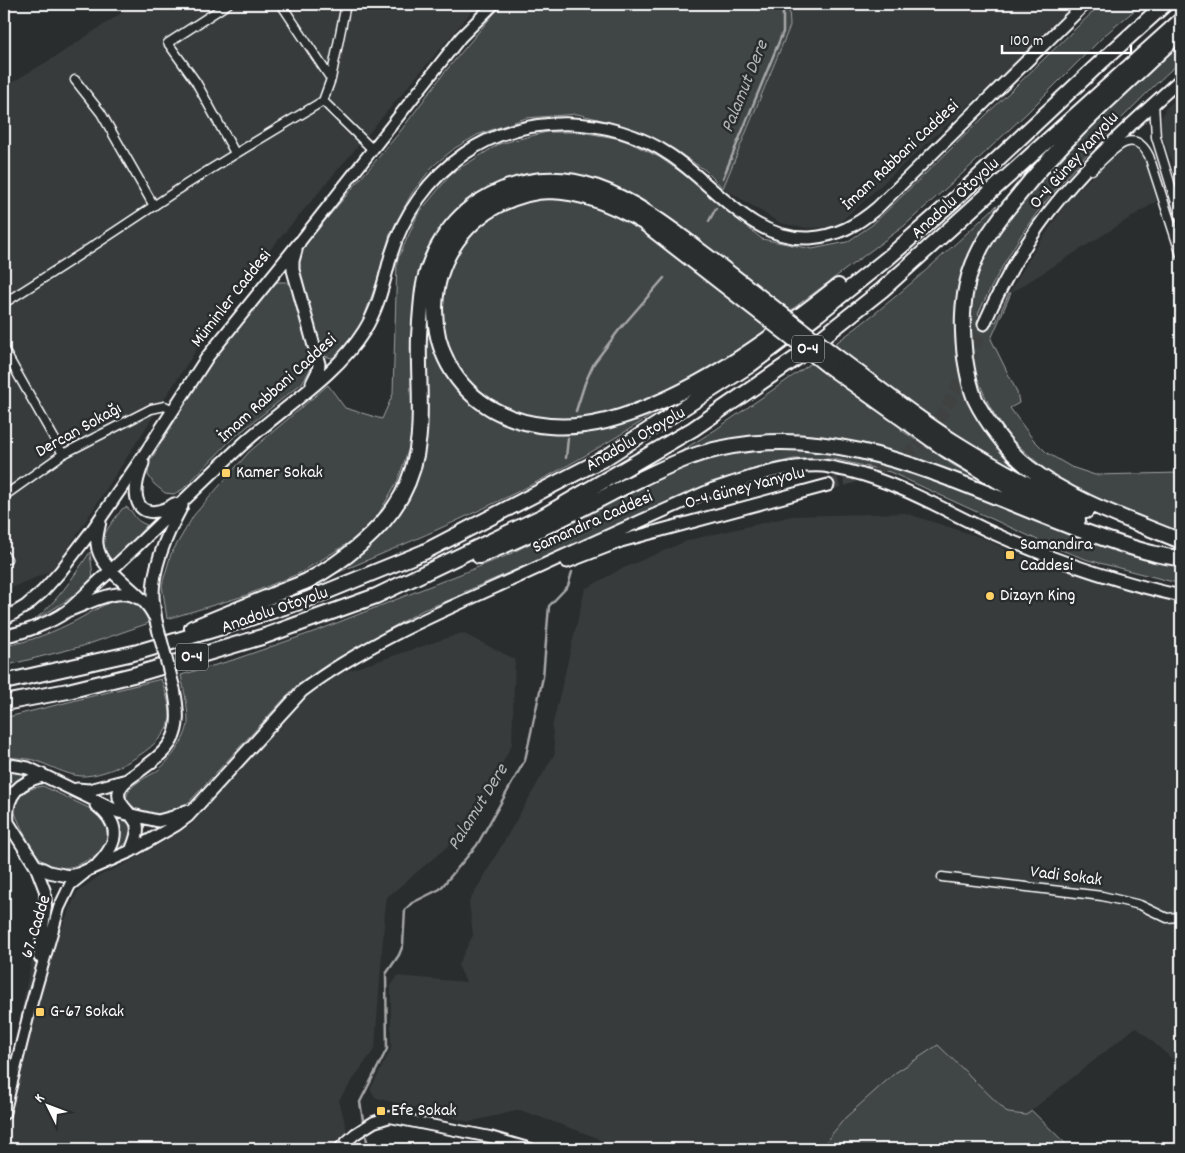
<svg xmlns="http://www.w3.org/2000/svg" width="1185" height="1153" font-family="Dekko,sans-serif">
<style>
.built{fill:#373a3b}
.green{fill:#414445;stroke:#a0a2a2}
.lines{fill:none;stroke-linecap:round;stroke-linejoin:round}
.stream{stroke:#a6a7a7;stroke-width:2.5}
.secondary-tunnel{stroke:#3f4243;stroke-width:11;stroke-dasharray:11 5.5;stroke-linecap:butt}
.minor-casing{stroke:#fff;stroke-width:11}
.tertiary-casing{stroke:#fff;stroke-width:14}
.secondary-casing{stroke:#fff;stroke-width:15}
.motorway-casing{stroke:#fff;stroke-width:18}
.minor{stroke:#2a2d2e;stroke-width:8}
.tertiary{stroke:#2a2d2e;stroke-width:10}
.secondary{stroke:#2a2d2e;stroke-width:11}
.motorway{stroke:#2a2d2e;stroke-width:14}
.secondary-bridge-casing{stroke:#fff;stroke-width:15;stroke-linecap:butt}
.motorway-bridge-casing{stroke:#fff;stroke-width:18;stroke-linecap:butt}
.secondary-bridge{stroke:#2a2d2e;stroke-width:11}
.motorway-bridge{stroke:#2a2d2e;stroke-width:14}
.poi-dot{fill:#ffd166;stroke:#2a2d2e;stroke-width:2}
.labels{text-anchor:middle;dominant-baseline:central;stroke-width:5;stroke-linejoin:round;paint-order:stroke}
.shield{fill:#2a2d2e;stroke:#bfc0c0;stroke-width:1}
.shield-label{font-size:16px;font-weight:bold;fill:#fff}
.street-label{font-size:18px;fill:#fff;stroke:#2a2d2e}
.poi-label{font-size:18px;fill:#fff;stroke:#2a2d2e;text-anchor:start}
.water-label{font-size:19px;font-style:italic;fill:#b4b6b6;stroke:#2a2d2e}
</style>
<rect width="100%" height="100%" fill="#2a2d2e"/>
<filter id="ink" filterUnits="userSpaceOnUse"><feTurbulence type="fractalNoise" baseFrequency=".02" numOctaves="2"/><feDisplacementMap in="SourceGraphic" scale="10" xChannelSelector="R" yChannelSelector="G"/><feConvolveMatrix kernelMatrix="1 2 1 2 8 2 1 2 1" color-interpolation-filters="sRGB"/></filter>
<g filter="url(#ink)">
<path class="built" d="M135,4h343l-247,292 -177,274 -50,21v-504l51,-30z
M789,4h288l-57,55 -185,168 -28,1 -27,-5 -57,-35 67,-162z
M1181,94v96l-20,-59 1,-13 3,-9z
M1138,143l6,12 13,46 -146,92h-2l25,-42 35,-52 56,-55z
M905,513l78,25 33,16 99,33 66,16v464l-45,-40 -110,88 -18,-2 -70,-68 -93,73 -25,31h-208l-17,-12 -75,-27 -51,12 -93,-24 -6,-8 21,-41v-63l6,-10 69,6 -8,-17 15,-30 -4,-33 86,-149 -3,-26 33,-138 34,-19 70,-30 103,-24z
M462,633l53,26 -3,85 -41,83 -85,71 -11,150 -36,52 9,35 -11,14h-333v-92l7,3 29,-140 23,5 14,-33 22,-16 30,-14 62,-37 87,-101 45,-45z"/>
<path class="green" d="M502,4h287l1,22 -67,162 -18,-18 -29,-19 -39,-20 -35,-11 -25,-6 -51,4 -49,17 -22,13 -22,18 -21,27 -22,41 -13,47 -16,44 -20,27 -9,6 -8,-2 -23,-78 -4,-24 102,-121 45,-60z
M1101,4h41l-36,30 -78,78 -55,52 -69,62 -113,84 -140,-103 -21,-12 -41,-17 -18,-4 -22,-1 -28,3 -23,8 -20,10 -17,14 -22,23 -19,40 -6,35 -1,130 -15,44 -21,37 -27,25 -50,31 -56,23 -77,23 -5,-34 9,-31 23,-39 55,-63 79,-67 17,23 37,11 11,-25 4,-133 21,-47 34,-41 47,-29 48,-12h33l42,7 37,18 36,25 40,35 27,22 50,10 35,-7 25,-17z
M1181,41v20c-21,18 -40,38 -60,58 -31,32 -64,66 -91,103 -20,29 -37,60 -52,92l2,2v4l7,5h3l3,-4 3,1 13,-29h2l-20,46 26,53 2,11 -9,5 22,30 15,15 24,14 24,8 85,-2 -3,-43 4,-2v107l-60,-25 -44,-20 -29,-18 -38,-34 -20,-31 -16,-36 -4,-63 11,-47 20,-36 47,-58 65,-64z
M557,184l21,4 24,7 34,17 38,26 104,80 -129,-96c-25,-16 -53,-31 -83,-34 -126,-12 -186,146 -85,220 21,16 51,25 78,25 42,0 81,-18 119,-34 -48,30 -96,60 -147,86 -69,35 -139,65 -211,95 44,-30 77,-53 97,-103 5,-13 7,-28 8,-41 8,-74 -22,-157 39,-217 26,-25 58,-34 93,-35z
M551,197l23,2 23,7 24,11 23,14 126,99c-48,31 -123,83 -181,89 -22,2 -47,3 -68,-4 -34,-9 -60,-34 -71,-66 -3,-7 -7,-15 -8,-22 -4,-14 -1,-27 2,-41 3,-18 11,-36 23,-51 5,-6 14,-11 21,-16 3,-3 7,-7 12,-9 15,-8 34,-11 51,-13z
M997,205c-3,11 -16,23 -22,35 -5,11 -10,24 -13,36 -21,72 4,154 66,198l-1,1 -50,-28 -55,-37 -2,1 -87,-66c59,-42 112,-91 164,-140z
M278,282h8l8,6 17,68 -1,14 -8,13 -70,56 -49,50 -9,5 -9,-1 -11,-9 -6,-9 1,-12 63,-103 57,-73z
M813,362l89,65 -1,3 52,35 30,16 -1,3c-39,-15 -77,-30 -118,-40v1l-29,-5 -162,16 42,-26z
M789,447l51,3 69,21 216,80 56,17v16l-93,-24 -35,-13 -163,-75 -56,-13h-41l-49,12 -280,121 1,2 -42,16 -92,52 -35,24 -107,116c-7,4 -14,9 -21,11 -14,4 -36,-1 -42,-15 3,-13 17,-19 28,-25 14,-9 33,-34 34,-51 0,-16 -4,-32 -7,-47l52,-15 86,-30 187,-74 153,-80 34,-15 61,-12z
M126,507c11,7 5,12 21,18l-36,39c-21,-19 -1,-38 11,-55z
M90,552c0,5 4,23 2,27 -4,10 -49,36 -60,43 25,-20 40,-43 58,-70z
M125,597c12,6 21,13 24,26l-66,23 -79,20v-20c25,-4 50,-14 73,-26 15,-8 31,-19 48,-23z
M161,679c4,12 12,32 8,44 -9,27 -61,54 -88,53 -15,-1 -32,-11 -47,-16 -9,-2 -20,-2 -30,-3v-39z
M4,769l24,4c-10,6 -20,13 -24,24z
M43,786l58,28 5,6 5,19c-13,18 -42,37 -64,25 -13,-7 -28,-40 -33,-54 5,-17 12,-21 29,-24z
M112,815l17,8 3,14 -5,6 -12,8 3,-11z
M938,1045l70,68 18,2 6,-4 39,38h-251l25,-31 50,-45z"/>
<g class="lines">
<path class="stream" d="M723,178l60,-146v-28
M709,221l7,-13
M576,411l9,-28 9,-20 25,-33 45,-52
M566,458l2,-20
M364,1126l-4,-24 27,-53 -1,-75 13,-19 4,-10 2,-35 7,-7 28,-14 37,-44 48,-85 18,-83 6,-71 19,-20 4,-14
M365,1149l2,-8 -2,-10"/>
<path class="secondary-tunnel" d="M828,485l46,-14 43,-23 29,-39 24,-50 14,-35"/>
<defs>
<path id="minor" d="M228,4l-60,39 28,39 39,71
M281,4l50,75
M75,80l26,33 53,93
M323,101l8,-22 15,-75
M1154,103l2,34 25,82
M1092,170c18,-16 40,-47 57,-14l32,99
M4,303c56,-35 111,-71 166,-108 50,-33 102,-63 153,-94l49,48
M4,350l59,104
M4,496l59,-42 88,-45 14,-3 9,5
M4,555l3,4
M942,877l160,19 38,9 27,13 11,-1 3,-1
M4,1062l12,6"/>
<path id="tertiary" d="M299,243l162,-206 33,-33
M35,865l10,26 1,15 -7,51
M4,1114l26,-105 29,-101 11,-23 15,-12
M339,1149l16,-15 19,-12 16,-5 100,20 41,12"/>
<path id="secondary" d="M296,250l-3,11v9l26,94 -1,7 -6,12
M984,324c20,-45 45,-89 77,-127 36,-43 79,-81 120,-118
M143,463c-4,11 -9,24 -6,36 4,19 26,13 37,5
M100,521c-1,7 -4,15 -3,23 2,28 45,46 57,72
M567,562l54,-21 207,-56
M70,610c20,-7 48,-24 68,-12
M4,619l22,-13 16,-14 18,-20 33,-43 53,-77 62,-96 91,-113
M156,621c-1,-9 -3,-18 -3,-27 0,-29 16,-64 29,-88
M4,636c19,-3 47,-13 63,-25 11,-8 20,-19 30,-28 50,-45 96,-93 146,-139 39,-36 93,-68 121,-113 15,-24 20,-50 27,-76 12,-40 38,-77 73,-101 59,-42 147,-39 206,1 45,30 81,86 140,83 27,-2 47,-13 67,-30l208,-204
M4,764l24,4 91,44 39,9 15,-4 13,-6
M77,789l12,1 38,-10
M96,805c25,19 23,37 2,59
M4,816l31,49 14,7 19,4 10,-2 53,-23 45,-26 12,-9 114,-125c58,-44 133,-77 200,-107 70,-32 140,-64 211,-95 35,-11 73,-25 110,-23 9,1 18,4 26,5 53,13 98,41 146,63 60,27 122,48 186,62
M8,822c-3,-27 11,-40 35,-46
M131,851c3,-8 8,-18 6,-26 -4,-12 -21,-20 -18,-33 2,-8 9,-13 15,-17 38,-27 50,-38 40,-86"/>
<path id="motorway" d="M1181,32c-56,53 -115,103 -163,164 -21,25 -39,48 -49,80 -8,29 -7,53 -4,82 2,13 5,29 10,41 10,21 34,54 53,68 42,33 104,54 153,74
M773,323l-130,-101c-29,-17 -60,-30 -93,-31 -17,0 -35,6 -50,13 -83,42 -88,161 -6,206 34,19 76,20 112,11 84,-22 165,-82 232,-135
M837,357c38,28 75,58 114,83 43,27 88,52 135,71
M827,365l118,84 63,38 70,33
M479,556c46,-18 89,-40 133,-63 29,-14 56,-29 87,-39 130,-40 251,27 370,72 25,9 57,21 83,27 9,3 19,3 29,6
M192,628c27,-11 54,-22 81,-33 11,-5 23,-9 34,-14 35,-18 76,-51 95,-86 27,-50 15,-105 17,-159 1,-15 2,-31 4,-46 5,-35 28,-72 59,-90 82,-49 151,-1 217,50 28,21 56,43 84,65
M4,682l134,-30 84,-25 84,-27 118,-48 181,-94 145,-93 68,-51 71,-57 66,-58 145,-136 65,-59
M4,703l64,-12 69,-17 128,-38 111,-40 169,-81 148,-86 102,-70 87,-69 299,-270"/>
</defs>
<use href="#minor" class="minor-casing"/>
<use href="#tertiary" class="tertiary-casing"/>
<use href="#secondary" class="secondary-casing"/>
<use href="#motorway" class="motorway-casing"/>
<use href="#minor" class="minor"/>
<use href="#tertiary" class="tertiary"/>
<use href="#secondary" class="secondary"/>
<use href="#motorway" class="motorway"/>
<defs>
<path id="secondary-bridge" d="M156,621l18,68"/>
<path id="motorway-bridge" d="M783,315l54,42
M773,323l54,42"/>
</defs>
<use href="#secondary-bridge" class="secondary-bridge-casing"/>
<use href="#motorway-bridge" class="motorway-bridge-casing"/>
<use href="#secondary-bridge" class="secondary-bridge"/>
<use href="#motorway-bridge" class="motorway-bridge"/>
</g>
</g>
<g class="poi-dot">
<rect x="221" y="468" width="10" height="10" rx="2.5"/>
<rect x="1005" y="550" width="10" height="10" rx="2.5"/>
<circle cx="990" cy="596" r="5"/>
<rect x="35" y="1007" width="10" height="10" rx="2.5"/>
<rect x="376" y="1106" width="10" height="10" rx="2.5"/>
</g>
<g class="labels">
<g class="shield">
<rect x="792" y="335.5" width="32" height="27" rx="4"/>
<rect x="176" y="643.5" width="32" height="27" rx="4"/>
</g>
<g class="shield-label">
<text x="808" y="349">O-4</text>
<text x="192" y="657">O-4</text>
</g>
<g class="street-label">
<text transform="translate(901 156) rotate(-43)">İmam Rabbani Caddesi</text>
<text transform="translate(1075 161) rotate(-48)">O-4 Güney Yanyolu</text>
<text transform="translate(956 199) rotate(-42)">Anadolu Otoyolu</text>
<text transform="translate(232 299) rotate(-52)">Müminler Caddesi</text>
<text transform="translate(278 389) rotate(-42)">İmam Rabbani Caddesi</text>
<text transform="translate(79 431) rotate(-29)">Dercan Sokağı</text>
<text transform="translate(636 440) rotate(-30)">Anadolu Otoyolu</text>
<text transform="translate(745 489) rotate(-15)">O-4 Güney Yanyolu</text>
<text transform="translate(593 523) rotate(-24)">Samandıra Caddesi</text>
<text transform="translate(275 611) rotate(-19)">Anadolu Otoyolu</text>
<text transform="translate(1066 877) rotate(7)">Vadi Sokak</text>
<text transform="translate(37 927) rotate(-73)">67. Cadde</text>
</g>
<g class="poi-label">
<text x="236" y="473">Kamer Sokak</text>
<text x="1020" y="545">Samandıra<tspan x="1020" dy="21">Caddesi</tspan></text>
<text x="1000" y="596">Dizayn King</text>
<text x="50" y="1012">G-67 Sokak</text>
<text x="391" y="1111">Efe Sokak</text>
</g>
<g class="water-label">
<text transform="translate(746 87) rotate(-68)">Palamut Dere</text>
<text transform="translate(479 808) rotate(-58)">Palamut Dere</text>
</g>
</g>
<rect width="1185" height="1153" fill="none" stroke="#2a2d2e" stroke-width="20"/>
<rect x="10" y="10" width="1165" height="1133" fill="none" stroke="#fff" stroke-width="2" filter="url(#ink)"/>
<g transform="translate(48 1106) rotate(312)" stroke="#2a2d2e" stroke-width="4" paint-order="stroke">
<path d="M0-4L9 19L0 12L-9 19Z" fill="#ffffff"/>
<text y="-8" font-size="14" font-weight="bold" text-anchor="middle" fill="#ffffff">K</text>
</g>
<path d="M1002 45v8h129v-8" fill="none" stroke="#ffffff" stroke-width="2.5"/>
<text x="1010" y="45" font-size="15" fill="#ffffff" stroke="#2a2d2e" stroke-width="4" paint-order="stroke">100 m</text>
</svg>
